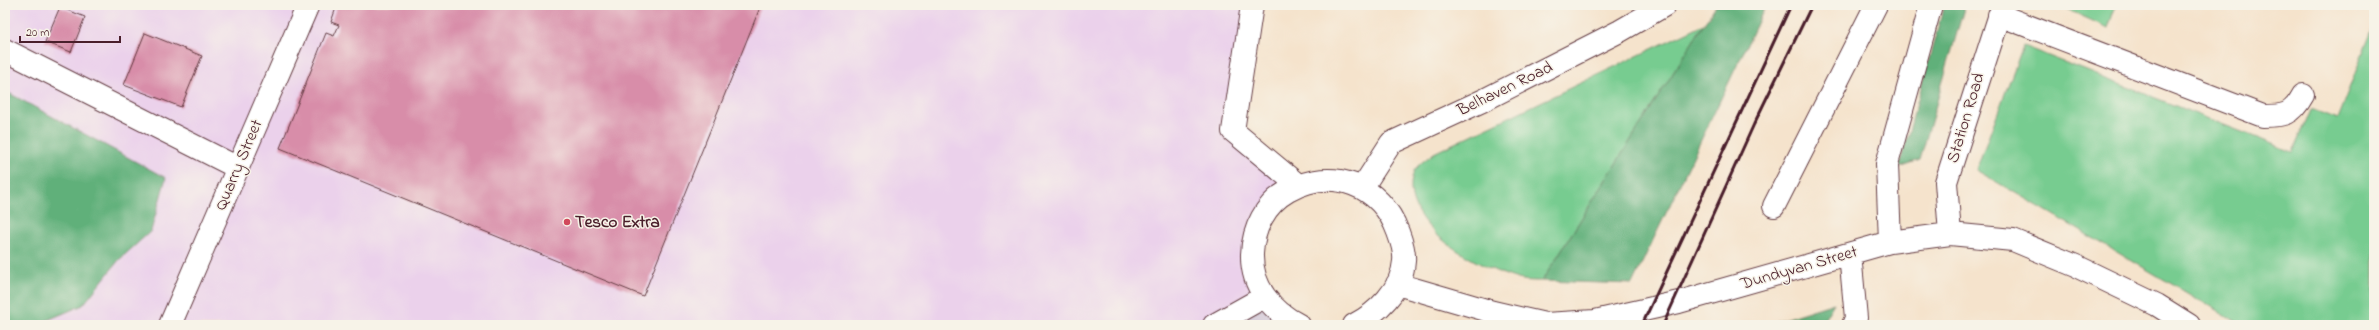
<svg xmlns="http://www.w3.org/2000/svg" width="2379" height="330" font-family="'Indie Flower',sans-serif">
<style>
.built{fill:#ebd1eb}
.industrial{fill:#cbbfd5}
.green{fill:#77cc90;stroke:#60765e}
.forest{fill:#61b07a;stroke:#566852}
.building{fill:#d88da9}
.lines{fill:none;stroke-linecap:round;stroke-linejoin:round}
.minor-casing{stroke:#643c43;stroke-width:24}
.minor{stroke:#fff;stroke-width:22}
.rail{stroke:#4a1f2b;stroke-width:3}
.poi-dot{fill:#d1495b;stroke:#f7f3e8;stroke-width:1.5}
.labels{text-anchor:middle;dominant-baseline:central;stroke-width:3;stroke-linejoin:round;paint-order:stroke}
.street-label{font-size:17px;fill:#4a1f2b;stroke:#f7f3e8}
.poi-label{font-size:17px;font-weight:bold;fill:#4a1f2b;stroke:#f7f3e8;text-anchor:start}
</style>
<rect width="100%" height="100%" fill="#f7f3e8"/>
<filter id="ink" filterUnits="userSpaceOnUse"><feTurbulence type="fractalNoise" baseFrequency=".025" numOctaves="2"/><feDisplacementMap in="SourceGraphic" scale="8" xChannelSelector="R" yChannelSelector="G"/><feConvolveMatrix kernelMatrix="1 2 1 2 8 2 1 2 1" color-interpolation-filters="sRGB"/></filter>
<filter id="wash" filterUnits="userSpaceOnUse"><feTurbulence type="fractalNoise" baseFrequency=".012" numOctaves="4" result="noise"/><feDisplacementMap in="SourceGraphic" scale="16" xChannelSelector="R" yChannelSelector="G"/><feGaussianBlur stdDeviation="0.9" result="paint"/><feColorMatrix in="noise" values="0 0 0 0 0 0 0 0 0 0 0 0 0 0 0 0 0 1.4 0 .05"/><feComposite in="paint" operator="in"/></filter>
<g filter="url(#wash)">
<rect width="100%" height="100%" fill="#f5e3cc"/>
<path class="built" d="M5,5h1247l-19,126 65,54 -40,39 6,73 -50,28h-1209z"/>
<path class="industrial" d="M1264,297l35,28h-85z"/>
<path class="green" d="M2058,5h58l-8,23z
M1704,24l-162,257c-9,0 -19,0 -27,-3 -39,-12 -121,-55 -101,-107 3,-6 14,-13 20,-18z
M2374,25v300h-132l-266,-155 47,-124 270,106 18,-43 26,10z"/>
<path class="forest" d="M1716,5h50l-134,279 -90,-3z
M1944,5h21l-45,155 -21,7z
M5,91l161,87 -15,53 -32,29 -36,45 -47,20h-31z
M1834,303l-13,22h-56z"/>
<g id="blocks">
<path class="building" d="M337,5h424l-118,291 -363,-148 46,-115 8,3 5,-11 -8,-3z
M60,7l25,10 -14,35 -26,-10z
M145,33l57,23 -21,51 -57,-22z"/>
</g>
</g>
<g filter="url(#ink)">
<use href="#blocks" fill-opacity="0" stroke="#643c43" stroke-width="1"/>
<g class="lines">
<defs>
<path id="minor" d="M1252,5l-19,126 65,54
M1999,15l264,101c22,0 29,-1 40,-21
M5,50l233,118
M1362,188l29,-45 91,-42 138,-70 45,-26
M1774,206l102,-201
M1950,234l-4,-52 57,-177
M1890,242l-3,-78 44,-159
M1850,254l6,64 -3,7
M1397,284l96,28 52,12 50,-3 84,-19 211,-60 60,-8 63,6 63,26 81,39 32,20
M170,325l138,-320
M1214,325l50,-28
M1299,325c-27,-14 -48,-38 -47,-71 1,-25 13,-50 36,-63 44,-25 93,-6 110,41 3,8 7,20 6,29 -2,29 -27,52 -50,64"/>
</defs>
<use href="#minor" class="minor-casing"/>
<use href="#minor" class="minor"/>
<path class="rail" d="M1642,325l149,-320
M1663,325l91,-201 58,-119"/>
</g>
</g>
<circle class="poi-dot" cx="567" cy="222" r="4"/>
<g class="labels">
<g class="street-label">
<text transform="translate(1505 89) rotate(-26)">Belhaven Road</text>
<text transform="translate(1966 118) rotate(-73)">Station Road</text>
<text transform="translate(239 165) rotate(-67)">Quarry Street</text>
<text transform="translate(1799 268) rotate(-16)">Dundyvan Street</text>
</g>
<g class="poi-label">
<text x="575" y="222">Tesco Extra</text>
</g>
</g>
<rect width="2379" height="330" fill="none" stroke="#f7f3e8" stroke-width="20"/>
<path d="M20 36v6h100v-6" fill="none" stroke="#4a1f2b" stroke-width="2"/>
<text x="26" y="36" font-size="12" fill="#4a1f2b" stroke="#f7f3e8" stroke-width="3" paint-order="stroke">20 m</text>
</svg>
